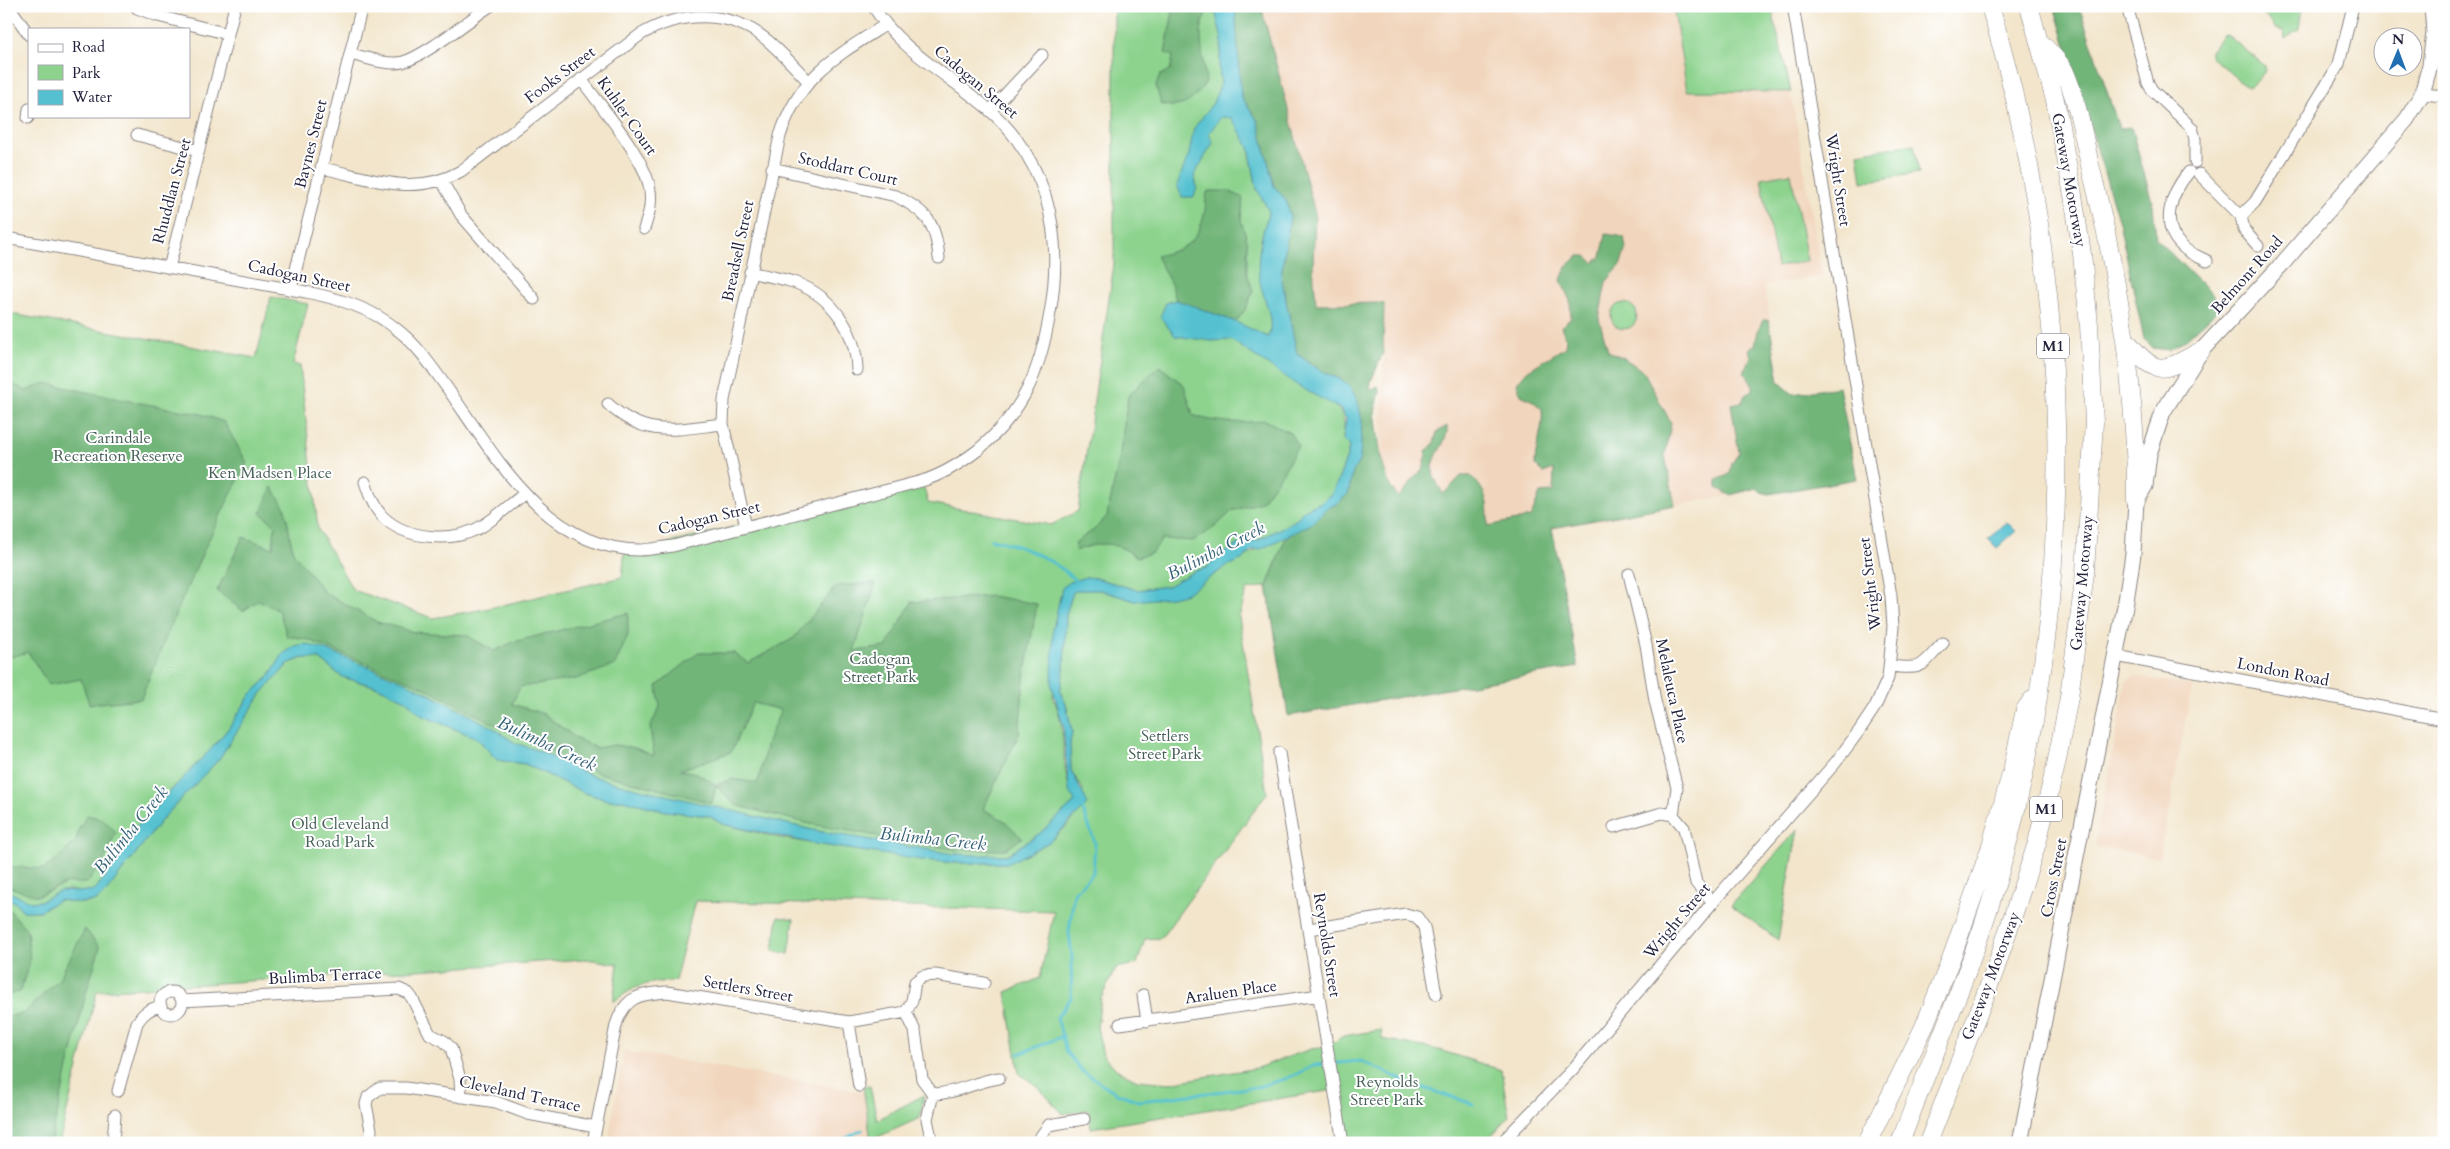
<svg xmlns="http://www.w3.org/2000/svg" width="2450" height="1149" font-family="Cardo,serif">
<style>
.built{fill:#f1d5bc}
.green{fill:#8dd38e;stroke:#587a64}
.forest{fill:#72b579;stroke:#4a6c5a;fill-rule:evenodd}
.water{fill:#55c1d0;stroke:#3c7286}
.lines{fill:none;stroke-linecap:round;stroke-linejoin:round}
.stream{stroke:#55c1d0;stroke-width:3}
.minor-casing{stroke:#8a8483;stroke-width:13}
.major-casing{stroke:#8a8483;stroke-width:17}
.highway-casing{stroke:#8a8483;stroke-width:19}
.minor{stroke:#fff;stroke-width:11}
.major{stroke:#fff;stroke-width:15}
.highway{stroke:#fff;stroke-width:18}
.labels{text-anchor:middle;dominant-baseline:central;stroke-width:4;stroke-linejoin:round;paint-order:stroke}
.shield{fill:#fff;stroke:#646476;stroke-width:1}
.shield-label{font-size:15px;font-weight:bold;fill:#22223b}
.street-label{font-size:16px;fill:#22223b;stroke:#fff}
.park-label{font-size:16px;fill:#476058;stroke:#fff}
.water-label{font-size:18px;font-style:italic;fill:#366277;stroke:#fff}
</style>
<rect width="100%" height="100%" fill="#fff"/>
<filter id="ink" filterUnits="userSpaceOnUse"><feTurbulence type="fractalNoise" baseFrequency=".02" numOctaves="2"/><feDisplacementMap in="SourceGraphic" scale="10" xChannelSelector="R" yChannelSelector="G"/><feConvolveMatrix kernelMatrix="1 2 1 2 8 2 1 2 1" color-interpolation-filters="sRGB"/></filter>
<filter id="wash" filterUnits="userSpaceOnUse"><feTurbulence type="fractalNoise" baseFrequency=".0096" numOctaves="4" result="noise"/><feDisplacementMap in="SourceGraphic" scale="20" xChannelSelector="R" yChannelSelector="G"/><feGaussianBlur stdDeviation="1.12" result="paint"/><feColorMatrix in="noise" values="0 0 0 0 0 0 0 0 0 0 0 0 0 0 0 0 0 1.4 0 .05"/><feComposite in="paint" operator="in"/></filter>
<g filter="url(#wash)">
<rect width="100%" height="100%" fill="#f2e5cb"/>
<path class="built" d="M1269,6h502l20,86 31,184 -58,9 17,111 -50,8 15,88 -355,68 -10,-102 3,-155 -68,1 -3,-38 -52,-254z
M2133,676l59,10 -32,172 -65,-12 31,-163z
M624,1051l240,41 8,51h-264z"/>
<path class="green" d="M1114,6h100l8,33 -3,29 2,15 -8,20 19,15 17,29 8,42 12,22 -8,28 10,89 -2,9 61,66c16,10 15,18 13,35l6,7 -1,9 -10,27 -6,12 -10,9 -10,4 -16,14 -38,20 -19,4 -23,14 -8,9 -13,4 -27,15 -31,4 -42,-12 -9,-1 -23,11 -10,109c16,34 5,72 22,105l-36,32 -33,21h-31l-21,-1 -137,-23 -198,-47 -27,-8 -50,-24 -27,-9 -23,-16 -68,-36 -100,-42 -49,17 -5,10 -19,18 -23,35 -16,19 -77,80 -21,37 -19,25 -15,2 -12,-2 -27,11 -9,1 -26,-11v-578l250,45 15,-61 37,7 -15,60 7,2 18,163 35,61 80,28 52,-9 137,-32 3,-29 15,2 282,-69 6,22 123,22 27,-14 36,-247z
M1673,6h98l20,86 -104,-1z
M2263,6h39l-3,23 -14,10 -1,-8 -9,-2 -11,-15z
M2227,35l38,31v5l-13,16h-5l-37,-31v-5l12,-15z
M1914,144l5,29 -57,9 -4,-29z
M1791,173l16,88 -30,6 -16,-89z
M1611 316a13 13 0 1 1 26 0a13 13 0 1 1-26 0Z
M1287,535l-20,51 -20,4 -8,27 28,176 -106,145 -16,1 -8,25 -21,4 -15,30 -4,29 6,28 13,14 21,11 32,3 88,-15 54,-19 16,-2 16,-11 38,-6 1,9 57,11 62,20 8,47 -25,26h-141l-9,-53 -243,38 -3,-18 -25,4 -25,-27 -19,-14 -13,-81 34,-14 14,-67 -359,-10 -20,80c-29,1 -39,4 -62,21l5,-38 -32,-5 -489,32 -38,152h-53v-245l9,4 8,9h17l19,-11 22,3 15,-2 9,-8 59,-76 55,-58 42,-65 28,-31 14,-5 17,1 22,18 36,10 28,13 15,15 56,23 20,22 28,4 60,29 23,7h15l43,11 43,5 13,8 58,14 73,12 102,13h54l40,-21 20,-18 7,-8 7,-26 -12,-20 -1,-27 2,-11 -6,-28 -6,-12 4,-23 2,-55 7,-22 7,-2h20l35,11 108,-42c12,-11 29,-16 44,-24z
M1798,829l-20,111 -47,-35z
M778,917l16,2 -5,35 -16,-3z
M870,1086l7,34 47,-25 -4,23 -49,22 -8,-53z"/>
<path class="forest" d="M1174,6h29l3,7c-10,20 -2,47 0,69 -12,18 -23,29 -45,22l-5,-18 4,-11 10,-4 3,-15 -8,-3z
M1234,6h27l54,207 -2,53 3,38 68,-1 -1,50 -12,28 -1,9 8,-4 2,6 -5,20 6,46 9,29 9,10 25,-30 2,-15 8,-9 3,-11 10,-6c2,17 -16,29 -14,46 1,7 7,16 10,22l18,-18h10c17,17 17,27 17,50l43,-9 9,-24 13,-1 1,-23 -11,4 -8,-8c0,-19 9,-36 7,-56l-9,-8 -12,-6 -4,-12 10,-12 38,-24 1,-9 -5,-11 10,-9 -1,-17 -9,-21 5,-13 13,-11h7l8,7 7,-6 5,-23 18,3 2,11 -6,18 -14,16 -7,37 9,32 16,7 20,14 27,51 -6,33 10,49 -123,23 26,139 -290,49 -21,-130 20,-51 24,-11 15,-15 12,-6 10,-9 5,-22 7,-13 2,-38 -20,-41 -21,-9 -24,-17 -16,-78 9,-59 -4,-17 -12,-14 -16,-65 -17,-25z
M2054,6h25l40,122 12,-1 22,78 3,34 67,66 -37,34 -17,11 -17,-2 -8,-9 -25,-117z
M1208,191h21l14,7 -2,22 6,20v33l6,18 -6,16 -11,15 -60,-22 -5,-16 -15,-28c30,-7 42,-13 49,-45 1,-7 0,-13 3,-20z
M1763,320h6l10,62 14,12 46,-7 18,92 -88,15 -8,-2 -4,-4 -27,7 -13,-7v-8l13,-6 2,-11 7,-10 -8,-49 11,-2 3,-7 8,-5v-5l-9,-12 7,-16 -2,-9 6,-3 3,-14z
M1159,366l25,19 9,30c17,8 54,9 72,5l25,13 8,13 -15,26 -22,30 -29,9 -17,16 -22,14 -31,-2 -10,14 -15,4c-23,-16 -35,-16 -62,-6l1,-9 19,-13 12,-13 12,-56 9,-64z
M6,380l20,11 19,-8 74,16 82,15 23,8 23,41c-41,77 -74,155 -106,236l-52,5 -8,-25 -32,6 -21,-33 -17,5 -5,-2z
M272,487l13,21 8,44 32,41 52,29 37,10 52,3 28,16 19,-9 115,-29v22l-13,30 -39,14 -56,8 -8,17 32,10 33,25 19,9 18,-3 21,3 19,8 -4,-29 10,-20 -3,-21 41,-33h36l14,10 46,-25 42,-52 40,-3 -22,68 32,-4 26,-45 80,-6 45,8 -13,75 -5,55 -36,75 22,12 17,17 -17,12h-49l-146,-26 -75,-19 -19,-20 -4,18 -114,-30 -77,-35 -98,-51 -117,-48 -19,-3 -8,-25 -20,-11 -16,11 -26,-20 26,-54 30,11 2,-23 -14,-12zM753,703l28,7 -14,32 -9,41 -26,-4 -16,6 -19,-12 -17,-3 51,-18z
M87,815l16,4 13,13 -13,31 -16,20h-19l-31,13 -31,-10v-20l37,3 12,-8 21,-20 3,-12z
M6,906l21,24 3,30 -10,32 -14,3z
M85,929l15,18 -14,46 -36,150h-44v-126l18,-4 35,-34z"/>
<path class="water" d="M1214,6h21l6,90 17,25 16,65 12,14 4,17 -9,59 16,78 24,17 21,9 9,8 7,14 4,19 -2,38 -7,13 -5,22 -10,9 -12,6 -15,15 -50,25 -9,1 -9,9 -16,7 -40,27 -15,4 -37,4 -35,-11h-20l-7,2 -7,22 -2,55 -4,23 6,12 6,28 -2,11 1,27 17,34 -39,38 -40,21h-54l-34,-3 -106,-16 -93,-20 -13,-8 -43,-5 -43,-11h-15l-23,-7 -60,-29 -28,-4 -20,-22 -56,-23 -15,-15 -28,-13 -36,-10 -22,-18 -17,-1 -14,5 -28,31 -42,65 -55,58 -59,76 -9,8 -15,2 -22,-3 -19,11c-6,-1 -10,1 -17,0l-8,-9 -9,-4v-7l26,11 9,-1 19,-10 20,1 15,-2 19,-25 21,-37 77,-80 16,-19 23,-35 19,-18 13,-22 12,-8 10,-2 19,5 86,35 82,43 23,16 27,9 50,24 27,8 198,47 137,23 21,1h32l32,-21 36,-32 -6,-12 -6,-64 -11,-40 1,-57 9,-41 7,-6 17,-5 9,1 42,12 31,-4 27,-15 13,-4 8,-9 23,-14 19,-4 21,-11 17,-9 8,-10 18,-8 10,-9 6,-12 10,-27 1,-9 -6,-6 3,-20 -6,-10 -40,-22 -69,-47 -20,1 -36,-5 -15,-19 6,-14 10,-3 12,4 48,18 32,15c8,-18 -7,-42 -9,-61 -3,-22 4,-45 10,-65l-12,-22 -8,-42 -17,-29 -11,-1 -12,16 4,10 -19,32 3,12 -3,10h-12l-5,-12 12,-31 5,-26 19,-25 8,-20 -2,-15 3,-29z
M2007,522l9,9 -19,17 -9,-9z"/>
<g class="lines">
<path class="stream" d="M991,539c32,7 62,19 85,42
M1082,807l13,36 -2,30 -19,20 -5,39 3,25 -1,41 -14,19 9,35 17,20 34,21 22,8 118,-14 31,-9 27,-13 46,-4 48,22 64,21
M1019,1054l44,-18
M836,1143l26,-13"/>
</g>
</g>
<g filter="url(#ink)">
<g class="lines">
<defs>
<path id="minor" d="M9,6l20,29
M2127,6l21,77 4,7 40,38 3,11v23
M137,8l21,8 70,18
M2434,42l10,1
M350,54c16,3 36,12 53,8 22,-6 66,-42 87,-56
M581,79c20,28 66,80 69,112 2,14 -2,26 -6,38
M2422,94l22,2
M990,111l52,-56
M28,118l1,-9
M137,135l62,16
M322,168c49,10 91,30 139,3l179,-136c41,-24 89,-26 127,5 14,12 28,27 41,41
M772,168l124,28c31,16 40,27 43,62
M2189,172c-18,21 -31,54 -5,76 6,6 16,9 23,13
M2199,174l42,42 3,14 14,16
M442,181l19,34 73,84
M2241,216l14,-14 84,-138 14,-58
M6,238l300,54c34,7 66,16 93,39 19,15 32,35 46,54 49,68 99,164 194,165 11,0 23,-3 34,-4l249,-65c20,-6 39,-18 56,-31 46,-39 62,-78 72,-137 11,-62 5,-121 -33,-173 -39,-54 -109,-76 -144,-134
M169,268l66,-262
M750,272c15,4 32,6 46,11 37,14 60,48 61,87
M291,289l71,-283
M608,404c38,35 68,25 115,20
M365,482c4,12 8,24 17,34 25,25 74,27 102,9 14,-9 27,-21 40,-31
M746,527l-23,-103 1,-24 56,-264c19,-60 55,-79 105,-111
M1629,574l17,71 9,56 22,87 -4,27
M2116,656l328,63
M1890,666c35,4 30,1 53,-23
M1279,753l64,390
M1614,827l48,-14 11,2 11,13 12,55 17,19
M1309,929l97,-15 11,3 7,10 12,67
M160 1003a11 11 0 1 1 22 0a11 11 0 1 1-22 0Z
M1143,995l4,26
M182,1001l217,-12 9,4 4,5 18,36 14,7 7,7 9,31 1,18
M906,1012l6,-11 3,-19 8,-6 12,-1 49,8
M849,1022l10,64
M1120,1024l199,-29
M118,1091l19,-68c6,-10 12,-14 24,-17
M113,1143l2,-28
M370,1143l1,-13 -5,-26 2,-7 12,-9h26l90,14 32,12 68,13
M593,1143l23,-118c9,-29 24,-31 51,-33l182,30 57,-10 9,19 7,48 11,15c23,0 43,-13 66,-16
M932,1143l-5,-24 6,-25
M1039,1143l2,-7 8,-11 35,-6
M1501,1143l72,-74 140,-167 123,-140 23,-31 16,-24 13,-29 5,-51 -2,-31 -98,-590"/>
<path id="major" d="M2020,1143l106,-542 7,-47 3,-53 9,-15 4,-32 14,-42 38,-61 82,-88 124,-144 15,-25 8,-29 4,-33 -2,-26"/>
<path id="highway" d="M2042,44c7,8 17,17 22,26 13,29 19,64 26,95 28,110 47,222 46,336
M2126,340c30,38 36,32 75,11
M1867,1143l57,-116 27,-68 39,-110 22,-78 13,-61 7,-10
M1900,1143c35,-95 78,-188 104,-286 75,-278 69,-575 -14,-851
M1928,1143l67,-173 42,-127 19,-78 13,-68 16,-124 9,-151 -5,-97 -7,-71 -9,-59 -18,-95 -26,-94"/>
</defs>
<use href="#minor" class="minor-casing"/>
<use href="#major" class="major-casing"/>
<use href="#highway" class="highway-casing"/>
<use href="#minor" class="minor"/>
<use href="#major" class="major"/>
<use href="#highway" class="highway"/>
</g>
</g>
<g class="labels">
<g class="shield">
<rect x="2037" y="333.5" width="32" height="25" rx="4"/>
<rect x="2030" y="796.5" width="32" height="25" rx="4"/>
</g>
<g class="shield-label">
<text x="2053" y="346">M1</text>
<text x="2046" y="809">M1</text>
</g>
<g class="street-label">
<text transform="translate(560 75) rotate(-37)">Fooks Street</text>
<text transform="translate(976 82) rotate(40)">Cadogan Street</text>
<text transform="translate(627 116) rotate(55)">Kuhler Court</text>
<text transform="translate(311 144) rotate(-76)">Baynes Street</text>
<text transform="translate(848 169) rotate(13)">Stoddart Court</text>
<text transform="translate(1838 180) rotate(81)">Wright Street</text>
<text transform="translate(2069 180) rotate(80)">Gateway Motorway</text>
<text transform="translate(172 191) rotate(-75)">Rhuddlan Street</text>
<text transform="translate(738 251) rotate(-78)">Breadsell Street</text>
<text transform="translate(2247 275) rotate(-48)">Belmont Road</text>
<text transform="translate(299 276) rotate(12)">Cadogan Street</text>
<text transform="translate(709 518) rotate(-13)">Cadogan Street</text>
<text transform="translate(2082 583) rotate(-85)">Gateway Motorway</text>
<text transform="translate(1870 584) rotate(-97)">Wright Street</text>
<text transform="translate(2283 672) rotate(11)">London Road</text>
<text transform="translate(1672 691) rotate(78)">Melaleuca Place</text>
<text transform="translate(2054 878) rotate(-79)">Cross Street</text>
<text transform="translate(1677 921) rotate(-50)">Wright Street</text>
<text transform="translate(1327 945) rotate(81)">Reynolds Street</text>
<text transform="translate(325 976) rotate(-3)">Bulimba Terrace</text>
<text transform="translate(1991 976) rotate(-69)">Gateway Motorway</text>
<text transform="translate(748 989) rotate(10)">Settlers Street</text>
<text transform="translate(1231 992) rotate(-8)">Araluen Place</text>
<text transform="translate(520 1094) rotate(12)">Cleveland Terrace</text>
</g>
<g class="park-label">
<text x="118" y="438">Carindale<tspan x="118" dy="18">Recreation Reserve</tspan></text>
<text x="270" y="473">Ken Madsen Place</text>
<text x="880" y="659">Cadogan<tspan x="880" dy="18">Street Park</tspan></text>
<text x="1165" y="736">Settlers<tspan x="1165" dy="18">Street Park</tspan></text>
<text x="340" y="824">Old Cleveland<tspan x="340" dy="18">Road Park</tspan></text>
<text x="1387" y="1082">Reynolds<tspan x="1387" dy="18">Street Park</tspan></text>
</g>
<g class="water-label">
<text transform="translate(1216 551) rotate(-27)">Bulimba Creek</text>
<text transform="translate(547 744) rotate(25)">Bulimba Creek</text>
<text transform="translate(131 830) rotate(-51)">Bulimba Creek</text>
<text transform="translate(933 839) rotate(6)">Bulimba Creek</text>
</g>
</g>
<rect width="2450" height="1149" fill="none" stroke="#fff" stroke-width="25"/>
<rect x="28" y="28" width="162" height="90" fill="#ffffff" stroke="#a7a7b1"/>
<rect x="38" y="44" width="25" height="8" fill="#ffffff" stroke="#a7a7b1"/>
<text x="72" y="52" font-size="15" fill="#22223b">Road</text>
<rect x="38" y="65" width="25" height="15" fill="#8dd38e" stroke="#a7a7b1"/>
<text x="72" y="78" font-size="15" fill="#22223b">Park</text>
<rect x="38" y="90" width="25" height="15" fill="#55c1d0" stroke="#a7a7b1"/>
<text x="72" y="102" font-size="15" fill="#22223b">Water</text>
<g transform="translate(2398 52) rotate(1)"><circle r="24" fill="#ffffff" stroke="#a7a7b1"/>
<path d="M0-4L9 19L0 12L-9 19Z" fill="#1f6fb2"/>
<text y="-8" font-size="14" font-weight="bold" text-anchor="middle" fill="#22223b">N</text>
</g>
</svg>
